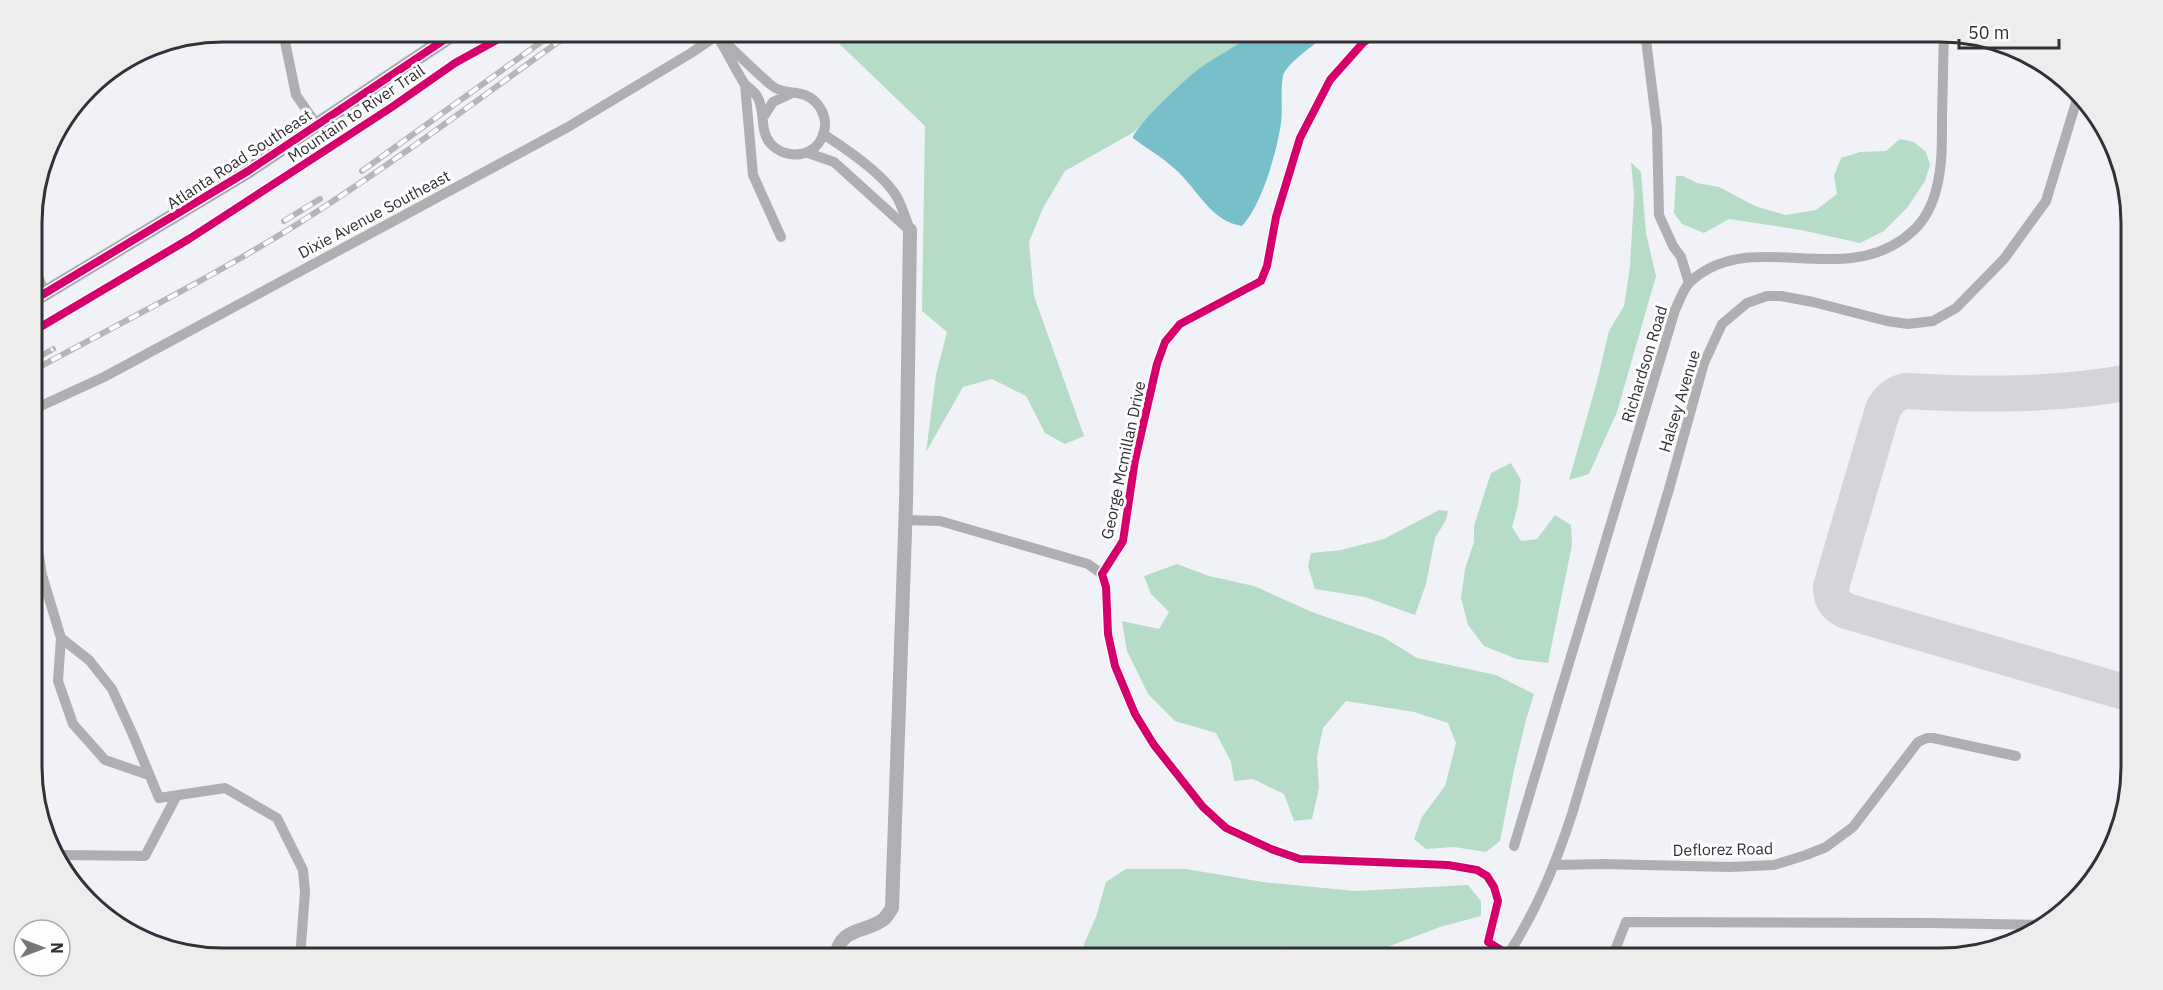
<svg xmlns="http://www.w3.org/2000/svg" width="2163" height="990" font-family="'IBM Plex Sans',sans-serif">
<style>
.forest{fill:#b4dcc7}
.water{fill:#77bfca}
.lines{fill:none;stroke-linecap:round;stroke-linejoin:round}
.taxiway{stroke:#d4d4d9;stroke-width:36}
.minor{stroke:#adafb1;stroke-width:10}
.tertiary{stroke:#adafb1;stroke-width:14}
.secondary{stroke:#adaeb1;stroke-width:15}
.rail-casing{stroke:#b6b6ba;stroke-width:6}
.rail{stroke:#fdfdfd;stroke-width:4;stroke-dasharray:11;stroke-linecap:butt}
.cycleway-casing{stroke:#fdfdfd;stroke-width:11}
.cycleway{stroke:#d6006c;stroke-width:8}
.labels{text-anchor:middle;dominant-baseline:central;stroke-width:6;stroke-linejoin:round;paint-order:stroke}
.street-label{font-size:16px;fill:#323236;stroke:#fdfdfd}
.rim{fill:none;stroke:#323236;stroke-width:3}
</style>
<rect width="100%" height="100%" fill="#f1f2f8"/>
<path class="forest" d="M827,32h425l-104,85 -14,15 -69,39 -22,37 -14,34 5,54 50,140 -19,8 -20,-11 -19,-37 -34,-17 -29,8 -37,65 10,-77 11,-43 -25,-21 3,-185z
M1900,139l14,3 12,10 4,13 -5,16 -18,27 -23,23 -24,12 -59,-13 -72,-11 -25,14 -22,-9 -8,-11 2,-37h7l14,7 22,4 36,19 30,9 31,-5 21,-16 -3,-18 7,-18 19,-6 26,-1z
M1631,162l10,10 5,61 10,43 -39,136 -28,62 -20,6 28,-98 12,-51 15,-25 6,-39 4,-71z
M1511,463l10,17 -3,25 -6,22 9,14 16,-2 18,-24 16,10 1,20 -24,118 -31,-4 -33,-13 -16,-21 -7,-27 4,-29 9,-27v-16l17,-53z
M1439,510l9,1 -2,9 -11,18 -9,46 -11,31 -50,-18 -50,-8 -7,-23 3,-13 30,-3 43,-11z
M1177,564l32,12 45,10 58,26 71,25 34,21 79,17 38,19 -8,26 -12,50 -14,71 -14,11 -32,-5 -28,2 -12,-10 8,-22 23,-31 11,-43 -8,-20 -34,-11 -68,-11 -23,27 -6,29 2,31 -7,31 -18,2 -10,-27 -31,-15 -19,2 -3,-19 -15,-29 -41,-12 -27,-27 -21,-43 -5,-30 37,8 10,-17 -18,-18 -7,-18z
M1126,869h60l77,13 92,9 113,-6 13,16v15l-41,11 -66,25 -44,3 -45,-9 -46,12h-157l2,-14 12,-27 10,-35z
M1823,947c37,4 77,0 113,11h-156z"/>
<path class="water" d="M1252,32h77c-10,10 -43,31 -46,44 -3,15 0,32 -2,47 -4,28 -19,82 -39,103 -32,-5 -45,-38 -67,-57 -13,-12 -29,-21 -42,-31 2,-12 57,-64 70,-72 14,-10 39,-22 49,-34z"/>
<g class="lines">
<path class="taxiway" d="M2130,382c-74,14 -150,13 -225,9 -11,3 -16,8 -22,18l-52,178c0,13 4,18 15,24l285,83"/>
<path class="minor" d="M283,32l13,63 21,30
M714,32c12,16 19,34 30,51 4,5 10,8 13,13 9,15 2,34 13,47 17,19 47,14 54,-11 4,-14 -4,-31 -19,-37 -12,-4 -23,-1 -34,-10 -19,-16 -36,-34 -54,-50
M1377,32l-15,12 -32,36 -30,58 -24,79 -9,49 -6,15 -81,43 -15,18 -8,22 -22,96 -12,81 -21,33 4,13 2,47 7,32 20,48 19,31 49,62 23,21 45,21 29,10 148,6 29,5 10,6 7,11 4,14 -10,41 26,16
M1645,32l12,96 2,87 14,31 8,11 8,26
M745,84l8,91 28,62
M764,116l9,-14 17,-8
M823,134c22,14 63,42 75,65 5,10 8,21 12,31
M808,153l26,9 73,66
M32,249l3,19 10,26
M32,410l72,-33 464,-250 123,-74 31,-21
M33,517l9,58 19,63 28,22 23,29 21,46 26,63 66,-10 52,30 26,52 2,22 -5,66
M905,520l35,1 148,43 14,10
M61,638l-3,43 15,43 32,36 44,15
M1514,846l161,-536c4,-8 8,-21 15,-28 59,-55 146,5 213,-43 15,-11 23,-21 30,-39 10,-28 9,-56 9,-85 1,-28 1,-55 2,-83
M60,855l85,1 31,-59
M1555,865l48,-1 127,3 44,-2 32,-10 20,-8 27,-20 65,-85 9,-4h6l83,18
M1506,958c30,-46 49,-92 66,-144l97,-325 35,-126 18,-39 25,-21 20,-7h14l32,6 74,19 21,3 25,-3 23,-13 48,-49 42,-58 32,-105
M1612,958l14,-36 303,1 118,2"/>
<path class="tertiary" d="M836,958c3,-32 29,-24 48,-39 3,-3 6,-8 8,-11l14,-405 4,-273"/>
<path class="secondary" d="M32,301l216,-130 208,-139"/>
<defs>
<path id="rail" d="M362,171l193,-139
M284,221l36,-22
M32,361l21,-12
M32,371c92,-50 187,-97 275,-153 91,-58 177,-123 265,-186"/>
</defs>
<use href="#rail" class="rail-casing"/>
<use href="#rail" class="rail"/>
<defs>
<path id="cycleway" d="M1377,32l-15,12 -32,36 -30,58 -24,79 -9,49 -6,15 -81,43 -15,18 -8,22 -22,96 -12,81 -21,33 4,13 2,47 7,32 20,48 19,31 49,62 23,21 45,21 29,10 148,6 29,5 10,6 7,11 4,14 -10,41 26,16
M32,301l216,-130 208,-139
M32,332l157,-93 203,-132 63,-44 56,-31"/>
</defs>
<use href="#cycleway" class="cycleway-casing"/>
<use href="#cycleway" class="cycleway"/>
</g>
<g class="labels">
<g class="street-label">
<text transform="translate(356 113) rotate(-34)">Mountain to River Trail</text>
<text transform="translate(239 159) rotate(-33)">Atlanta Road Southeast</text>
<text transform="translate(374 214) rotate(-28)">Dixie Avenue Southeast</text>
<text transform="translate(1644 364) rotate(-73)">Richardson Road</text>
<text transform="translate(1679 401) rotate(-73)">Halsey Avenue</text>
<text transform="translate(1123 460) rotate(-78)">George Mcmillan Drive</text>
<text transform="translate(1723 849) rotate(-1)">Deflorez Road</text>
</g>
</g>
<path d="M0 0H2163V990H0ZM223 42H1940A181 181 0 0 1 2121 223V767A181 181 0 0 1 1940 948H223A181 181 0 0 1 42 767V223A181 181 0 0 1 223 42Z" fill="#ededed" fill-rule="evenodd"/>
<path class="rim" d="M223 42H1940A181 181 0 0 1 2121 223V767A181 181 0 0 1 1940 948H223A181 181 0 0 1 42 767V223A181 181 0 0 1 223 42Z"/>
<g transform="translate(42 948) rotate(90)"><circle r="28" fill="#fdfdfd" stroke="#acacad" stroke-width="1.5"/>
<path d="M0-4.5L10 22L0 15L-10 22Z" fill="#75757a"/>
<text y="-9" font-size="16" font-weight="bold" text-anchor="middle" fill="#323236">N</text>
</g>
<path d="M1959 39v9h100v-9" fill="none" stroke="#323236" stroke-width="3"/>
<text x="1968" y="39" font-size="18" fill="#323236" stroke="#fdfdfd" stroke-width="4.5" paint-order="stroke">50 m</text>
</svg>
